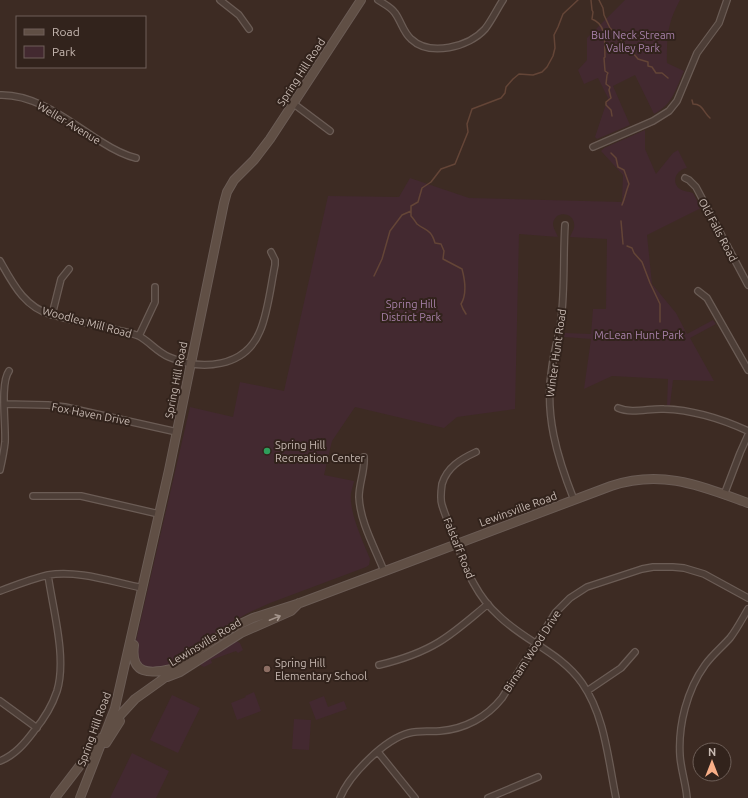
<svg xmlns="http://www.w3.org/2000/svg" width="748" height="798" font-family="Ubuntu,sans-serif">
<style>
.green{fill:#432930}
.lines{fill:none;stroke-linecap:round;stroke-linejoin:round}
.stream{stroke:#644537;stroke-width:1.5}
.street-casing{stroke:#6b5c55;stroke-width:8}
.secondary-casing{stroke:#6b5c55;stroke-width:10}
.street{stroke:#4d3e37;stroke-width:5.5}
.secondary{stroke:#604f45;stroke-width:8}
.oneway{stroke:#a4958c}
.leisure-dot{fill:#2e9e5b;stroke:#32231c;stroke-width:1.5}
.education-dot{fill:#8d6e63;stroke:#32231c;stroke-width:1.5}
.labels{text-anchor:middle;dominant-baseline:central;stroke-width:4;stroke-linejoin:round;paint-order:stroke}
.park-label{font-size:11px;fill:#a780a9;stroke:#32231c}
.street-label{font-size:11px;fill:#c8bab3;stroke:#32231c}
.poi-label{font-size:11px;fill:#c8bab3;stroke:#32231c;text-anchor:start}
</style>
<rect width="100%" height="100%" fill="#3d2b23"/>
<path class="green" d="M625,0h55c-13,24 -13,37 -13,63l17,8c-9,19 -10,32 -30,43l-19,-39 -22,11 17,39 -33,14 -2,-2 13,-39 -10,-20 -14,6 -6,-14 9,-10v-22z
M645,130v19l11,25 17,-21 5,-3 9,18c-10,1 -17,14 -7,21 4,3 9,2 13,4l8,15 -54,27 5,49 24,29 11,21 26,-14 3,4 -26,14 24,43 -41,-1 -3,25h-3l1,-26 -56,-3 -28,13 7,-50 -27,-2 1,-4 26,1 2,-25h13l1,-70 -37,-2c1,-3 3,-6 4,-9 2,-11 -8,-17 -17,-12 -8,8 -2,13 1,21l-39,-3 -4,175 -58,8 -13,11 -89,-21 -23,34 -8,34 30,6c-1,4 -2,8 -3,12 -2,20 12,48 19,66l-1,6 -3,2 -96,36 -22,10 -16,9 -63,43 -8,4h-17l-9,-11 -1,-9 56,-242 43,10 7,-35 44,9 44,-195 71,1 11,-19 59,20 153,4 1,-27 -22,-24 3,-3z
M231,641h5l4,2 3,7 -5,3 -2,-2 -25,9 1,3 -8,4 -4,-2v-3z
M254,692l7,19 -24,9 -6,-17 15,-6 -1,-1z
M172,695l28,13 -22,45 -28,-13z
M324,696l4,11 16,-6 3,8 -31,11 -7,-18z
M294,719l17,1 -2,30 -17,-1z
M132,753l37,18 -13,27h-46z"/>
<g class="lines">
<path class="stream" d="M591,0l1,10 1,2 -1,7c16,6 12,25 13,38l-1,1 1,13 3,2 -1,2 -1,9 4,3 -1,3 2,8 -5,4v3l5,5 1,6
M599,0l4,8 1,7 6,13 5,5 1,5 5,2 1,5
M628,47l10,12 10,3v4l4,1 4,6h6l6,5
M692,100l1,4c10,0 10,8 17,14
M611,153l5,5 2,9 6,3 5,14c-3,7 -4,14 -7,21
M621,221l2,23
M627,246l5,2 2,5 8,9 8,21 10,21v18
M374,276l8,-17 8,-28 12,-16 9,-4
M466,314l-3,-5 -2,-5c6,-10 4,-24 1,-35l-19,-10 1,-8 -3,-7 -6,-1c-4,-14 -9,-12 -18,-19 -2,-3 -4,-6 -6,-8v-10l7,-4 4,-14 9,-6 10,-13 14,-5 13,-32 -1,-8 5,-15 29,-11 4,-5 1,-6 7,-8 6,-5 14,1 9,-3 5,-5 6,-11 2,-8 -1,-13 4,-8 5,-13 15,-14"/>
<defs>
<path id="street" d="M220,0l19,15 10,14
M378,0c6,4 13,7 17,13 6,8 8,19 16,26 19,18 58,8 74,-10 7,-9 12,-20 18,-29
M0,95c37,-1 70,27 100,46 11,7 23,14 36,17
M294,104l36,27
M593,147l60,-26 16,-10 8,-10 20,-48 22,-30 8,-23
M685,178l4,2 7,7 52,98
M565,225c-2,32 0,64 -4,95 -2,16 -7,31 -9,47 -8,47 5,90 22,133
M0,261c13,23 25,47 52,54 19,5 38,9 57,13 10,3 20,4 30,8 11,6 18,16 30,21 32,14 76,11 91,-26 8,-18 11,-47 15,-66v-5l-4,-8
M698,291l9,7 41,72
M52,315l9,-36 8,-10
M139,336l16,-34v-15
M4,404l44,1 17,2 112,25
M618,408c14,6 32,0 46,1 30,1 58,10 84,22
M476,452c-15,7 -29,15 -34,32 -1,7 -2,15 0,21 3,10 7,19 11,29 6,16 12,34 21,50 6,11 14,22 24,31 26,26 62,37 84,68 23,33 26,76 34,115
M364,457c1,14 -5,26 -5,40 1,25 16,51 25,74
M0,470c2,-9 4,-18 5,-28 1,-17 -5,-59 4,-71
M724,495l16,-42 8,-18
M33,496h48l78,18
M0,591c16,-6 31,-12 48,-16 31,-5 64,7 95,13
M379,665c21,-5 42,-12 60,-23 18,-11 33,-25 49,-38
M587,691l34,-23 14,-16
M0,701l37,27
M378,752l37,46
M0,761c15,-6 25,-18 34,-30 10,-12 18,-25 23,-40 10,-33 -4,-81 -9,-116
M340,798c9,-23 45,-59 69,-65 11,-3 21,-1 31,-2 25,-2 47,-14 62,-33l54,-86 14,-14 17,-11 55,-18 11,-2h20l11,1 20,6 44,24
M488,798l50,-21
M687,798c-1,-14 -6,-28 -7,-42 -2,-31 7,-66 25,-91 7,-10 17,-18 25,-27 7,-9 12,-19 18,-29"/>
<path id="secondary" d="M134,645c-4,30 16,29 38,24
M167,677l13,-5 61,-39 50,-22 8,-8
M112,724l23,-25 28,-20 9,-10 49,-34 11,-7 21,-10 47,-15 311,-117c51,-17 90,0 137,17
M106,743l14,-22
M55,798l46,-60
M80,798l35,-90 54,-238 55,-267 3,-11 7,-12 20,-20 16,-21 91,-139"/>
</defs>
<use href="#street" class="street-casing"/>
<use href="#secondary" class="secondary-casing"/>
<use href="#street" class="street"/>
<use href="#secondary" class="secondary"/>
</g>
<defs><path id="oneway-shaft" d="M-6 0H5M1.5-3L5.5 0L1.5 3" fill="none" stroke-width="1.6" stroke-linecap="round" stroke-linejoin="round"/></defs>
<use class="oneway" href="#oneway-shaft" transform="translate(275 618) rotate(-22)"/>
<circle class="leisure-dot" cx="267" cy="451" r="4"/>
<circle class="education-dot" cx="267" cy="669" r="4"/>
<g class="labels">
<g class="park-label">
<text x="633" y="35">Bull Neck Stream<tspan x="633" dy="13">Valley Park</tspan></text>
<text x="411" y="304">Spring Hill<tspan x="411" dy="13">District Park</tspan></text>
<text x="639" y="335">McLean Hunt Park</text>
</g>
<g class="street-label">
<text transform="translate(301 72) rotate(-57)">Spring Hill Road</text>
<text transform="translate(69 123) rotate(31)">Weller Avenue</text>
<text transform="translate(718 230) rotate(62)">Old Falls Road</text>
<text transform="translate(87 322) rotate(15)">Woodlea Mill Road</text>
<text transform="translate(556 353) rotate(-82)">Winter Hunt Road</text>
<text transform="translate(176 380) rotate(-79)">Spring Hill Road</text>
<text transform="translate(91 414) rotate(11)">Fox Haven Drive</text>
<text transform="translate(518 509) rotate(-20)">Lewinsville Road</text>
<text transform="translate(459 548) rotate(68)">Falstaff Road</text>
<text transform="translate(205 642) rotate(-31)">Lewinsville Road</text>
<text transform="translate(532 651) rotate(-57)">Birnam Wood Drive</text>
<text transform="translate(94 729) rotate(-70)">Spring Hill Road</text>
</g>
<g class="poi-label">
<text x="275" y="445">Spring Hill<tspan x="275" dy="13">Recreation Center</tspan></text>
<text x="275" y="663">Spring Hill<tspan x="275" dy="13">Elementary School</tspan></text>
</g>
</g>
<rect x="16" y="16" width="130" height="52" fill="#32231c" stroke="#6e5f58"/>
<rect x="24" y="29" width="20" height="6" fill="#604f45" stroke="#6e5f58"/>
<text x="52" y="36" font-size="12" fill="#c8bab3">Road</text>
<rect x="24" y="46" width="20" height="12" fill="#432930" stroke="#6e5f58"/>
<text x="52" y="56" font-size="12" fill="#c8bab3">Park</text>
<g transform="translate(712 762)"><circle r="19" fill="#32231c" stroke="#6e5f58"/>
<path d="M0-3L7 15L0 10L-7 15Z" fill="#f9af88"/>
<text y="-6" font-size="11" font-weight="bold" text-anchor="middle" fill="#c8bab3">N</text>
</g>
</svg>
